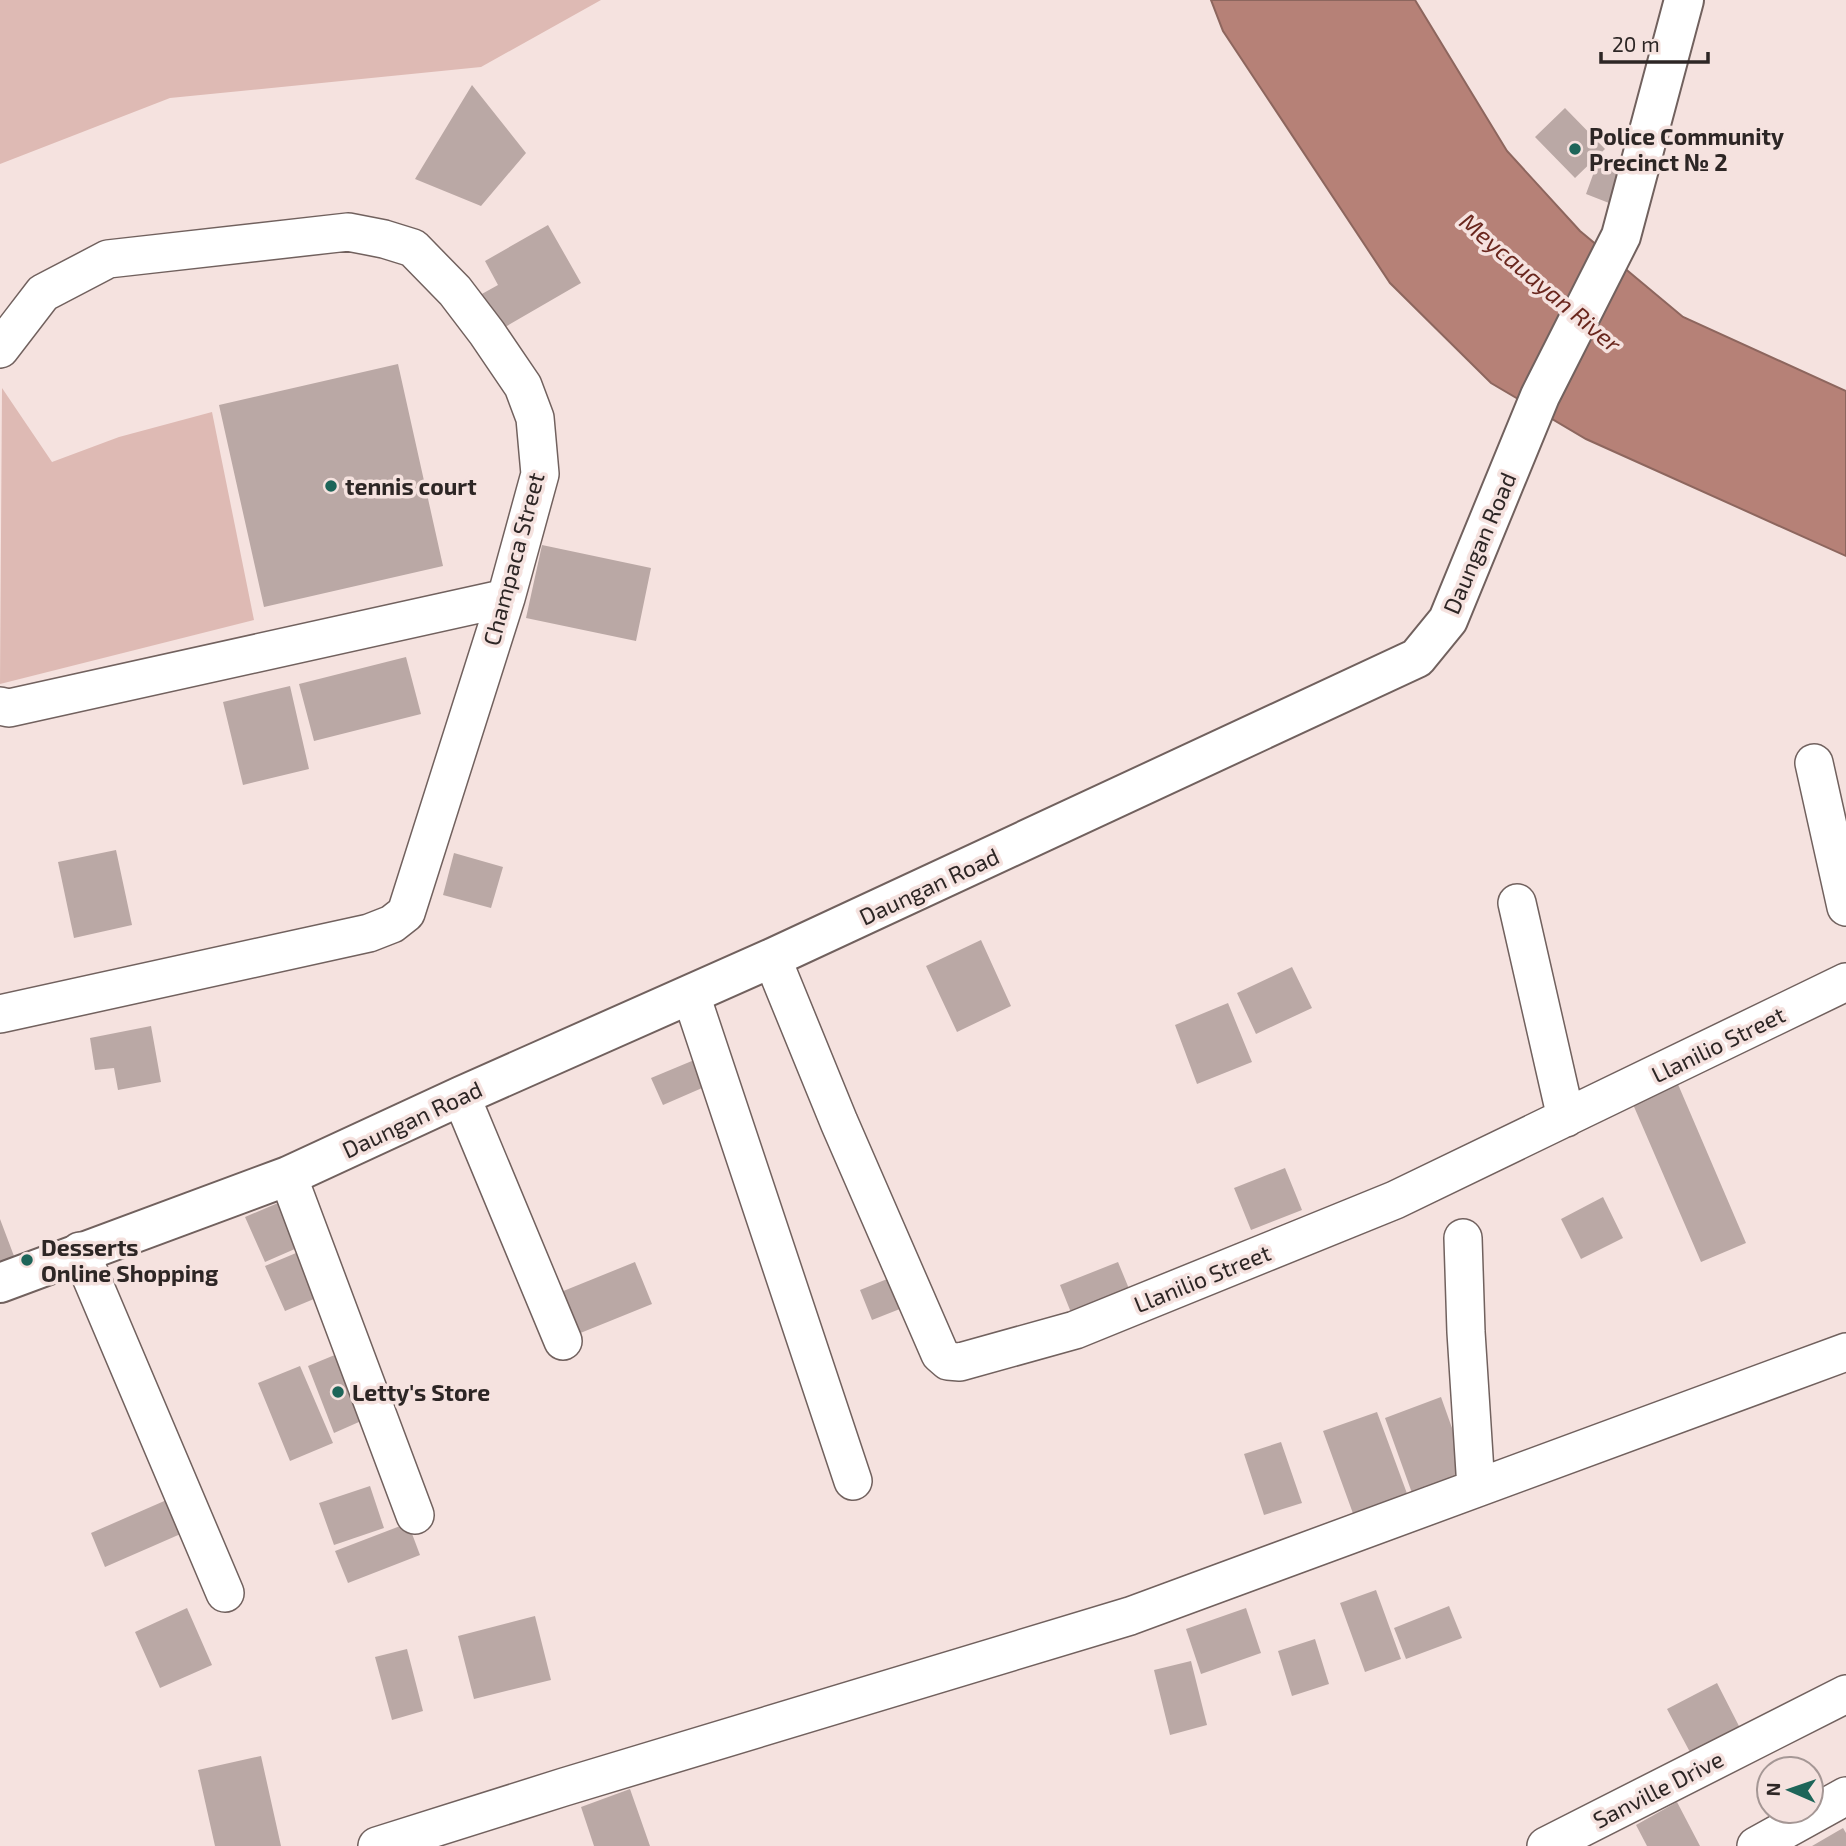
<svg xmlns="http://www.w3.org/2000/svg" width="1846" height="1846" font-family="'Exo 2',sans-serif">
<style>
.green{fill:#debab4}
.water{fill:#b68177;stroke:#8d665e;stroke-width:2}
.building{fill:#baa8a5}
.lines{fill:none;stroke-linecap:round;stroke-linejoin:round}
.minor-casing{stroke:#71615e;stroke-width:40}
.tertiary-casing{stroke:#71615e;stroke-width:42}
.minor{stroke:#fff;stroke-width:37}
.tertiary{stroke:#fff;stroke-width:38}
.poi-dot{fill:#1d6559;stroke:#f5e2df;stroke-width:2.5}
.labels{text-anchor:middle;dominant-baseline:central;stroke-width:7;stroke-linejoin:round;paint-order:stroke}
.poi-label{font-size:23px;font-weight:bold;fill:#2d2625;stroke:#f5e2df;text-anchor:start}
.street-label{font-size:23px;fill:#2d2625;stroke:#f5e2df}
.water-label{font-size:24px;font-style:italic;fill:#6a271e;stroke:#f5e2df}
</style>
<rect width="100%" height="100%" fill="#f5e2df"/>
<path class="green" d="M0,0h601l-120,67 -311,31 -170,66z
M2,388l50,74 67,-25 93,-25 42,208 -254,64z"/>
<path class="water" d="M1211,0h204l92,151 73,80 103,86 163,74v165l-260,-117 -95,-56 -101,-100 -167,-252z"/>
<path class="building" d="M472,85l54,68 -45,53 -66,-27z
M1565,108l40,41 -30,29 -40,-41z
M1598,161l25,10 -14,32 -23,-9z
M548,225l33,58 -81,47 -20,-35 18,-10 -13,-24z
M398,364l45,202 -179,41 -45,-202z
M542,545l109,23 -15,73 -110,-23z
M406,657l15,57 -107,27 -15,-57z
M290,686l19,83 -66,16 -20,-83z
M116,850l16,75 -58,13 -16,-76z
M454,853l49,14 -12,41 -48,-13z
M981,940l30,66 -54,26 -31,-66z
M1292,967l20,41 -56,26 -19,-41z
M1228,1003l24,59 -55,22 -22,-59z
M151,1026l10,56 -43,8 -4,-22 -19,2 -5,-32z
M699,1058l10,27 -46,20 -12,-27z
M1677,1082l69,161 -45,19 -69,-160z
M1285,1168l17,42 -51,20 -17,-42z
M1603,1197l20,41 -42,21 -20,-40z
M285,1200l19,45 -39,17 -20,-45z
M0,1219l17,45 -17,6z
M308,1248l18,46 -41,17 -20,-45z
M635,1262l17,42 -79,32 -17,-42z
M1118,1262l14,34 -58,24 -14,-35z
M897,1275l13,30 -38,15 -12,-30z
M342,1352l26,66 -34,15 -26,-67z
M300,1366l33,77 -43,18 -32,-78z
M1441,1397l27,76 -56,20 -27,-75z
M1377,1412l32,87 -54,20 -32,-88z
M1281,1442l21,61 -38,12 -20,-61z
M370,1486l14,42 -50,17 -15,-42z
M178,1495l14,34 -87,38 -14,-34z
M408,1523l12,32 -72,28 -13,-32z
M1376,1590l25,69 -36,13 -25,-69z
M1449,1606l13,32 -56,21 -12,-31z
M187,1608l25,57 -52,23 -25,-56z
M1246,1608l15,45 -60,21 -15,-45z
M535,1616l16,64 -77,19 -16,-63z
M1315,1639l14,45 -37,12 -14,-45z
M407,1649l16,62 -31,9 -17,-63z
M1191,1661l16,64 -37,10 -16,-65z
M1717,1683l23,45 -49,26 -24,-45z
M261,1756l20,90h-66l-17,-76z
M630,1789l20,57h-56l-13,-39z
M1677,1802l23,44h-53l-11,-21z
M1843,1828l3,5v13h-34z"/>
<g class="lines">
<defs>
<path id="minor" d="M0,349l43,-56 65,-34 240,-27 36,7 29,9 42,43 32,42 36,53 12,32 5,56 -34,124 -100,315 -14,11 -23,9 -369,81
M0,706l9,2 497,-110
M1814,763l32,144
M1517,903l49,215
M772,958l67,164 101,232 8,7 12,1 115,-32 320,-130 451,-218
M691,995l162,486
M461,1096l102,245
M288,1176l127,339
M1463,1238l3,94 10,156
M80,1251l145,342
M377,1846l187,-59 566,-171 716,-264
M1546,1846l300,-152
M1756,1846l90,-50"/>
<path id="tertiary" d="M0,1283l288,-107 173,-80 311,-138 645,-300 31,-38 92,-224 81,-160 63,-236"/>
</defs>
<use href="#minor" class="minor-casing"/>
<use href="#tertiary" class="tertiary-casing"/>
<use href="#minor" class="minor"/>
<use href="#tertiary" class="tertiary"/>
</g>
<g class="poi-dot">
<circle cx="1575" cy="149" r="7"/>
<circle cx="331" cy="486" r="7"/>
<circle cx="27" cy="1260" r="7"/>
<circle cx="338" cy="1392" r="7"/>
</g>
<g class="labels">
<g class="poi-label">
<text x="1589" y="136">Police Community<tspan x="1589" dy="26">Precinct № 2</tspan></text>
<text x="345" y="486">tennis court</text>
<text x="41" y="1247">Desserts<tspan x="41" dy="26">Online Shopping</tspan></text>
<text x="352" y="1392">Letty's Store</text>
</g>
<g class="street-label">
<text transform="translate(1479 543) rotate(-67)">Daungan Road</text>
<text transform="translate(513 559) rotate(-75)">Champaca Street</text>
<text transform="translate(929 886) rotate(-25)">Daungan Road</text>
<text transform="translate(1718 1044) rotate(-26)">Llanilio Street</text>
<text transform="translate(412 1119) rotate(-25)">Daungan Road</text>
<text transform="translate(1202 1278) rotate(-22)">Llanilio Street</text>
<text transform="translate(1658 1789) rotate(-27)">Sanville Drive</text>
</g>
<g class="water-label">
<text transform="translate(1541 282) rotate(40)">Meycauayan River</text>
</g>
</g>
<g transform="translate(1790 1790) rotate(272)"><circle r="33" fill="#f5e2df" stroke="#a59795" stroke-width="2"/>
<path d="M0-5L12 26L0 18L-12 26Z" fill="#1d6559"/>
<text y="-10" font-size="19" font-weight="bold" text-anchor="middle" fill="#2d2625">N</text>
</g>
<path d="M1601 52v10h107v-10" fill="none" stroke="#2d2625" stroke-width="3.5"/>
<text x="1612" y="52" font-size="21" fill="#2d2625" stroke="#f5e2df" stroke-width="5" paint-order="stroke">20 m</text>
</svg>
